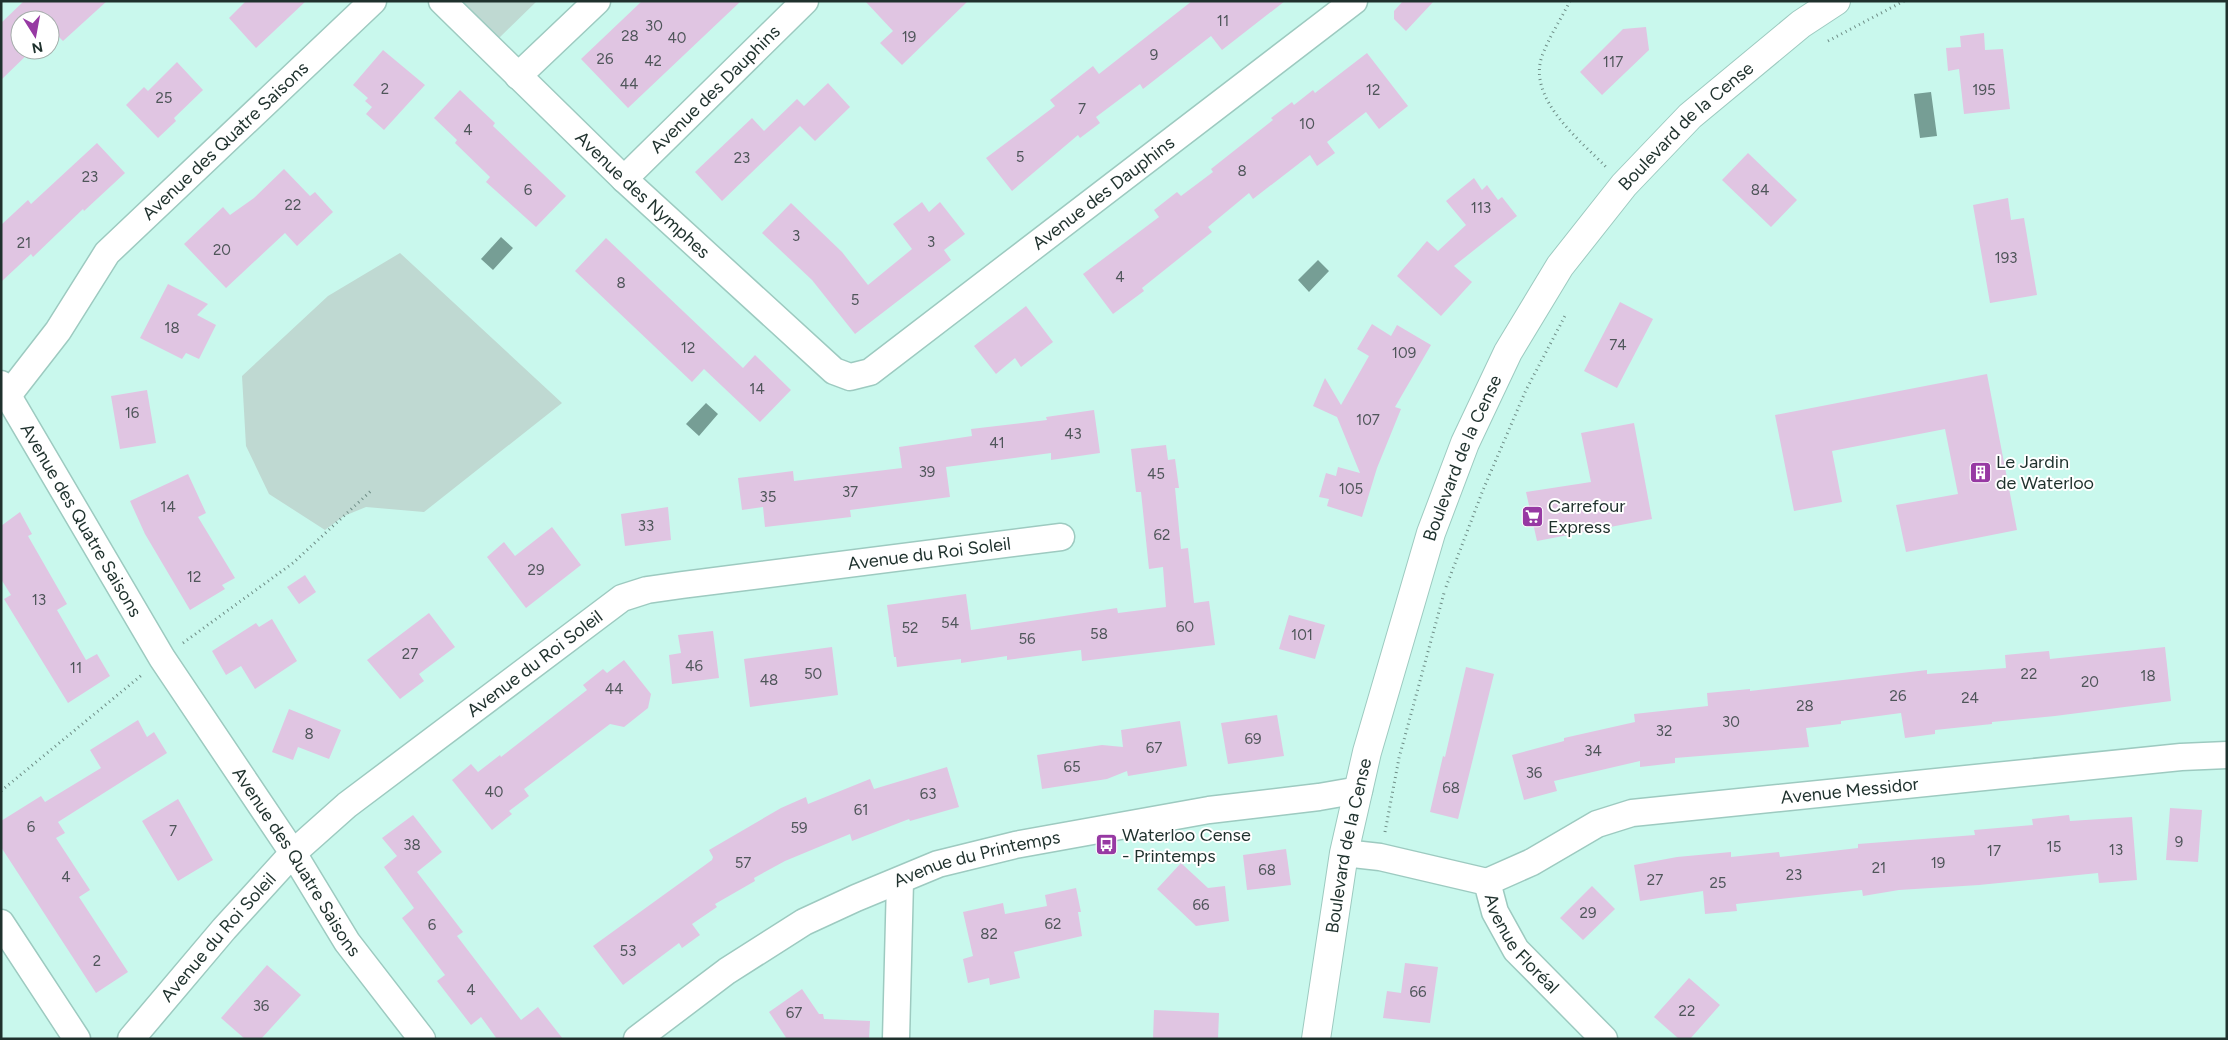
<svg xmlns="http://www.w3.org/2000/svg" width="2228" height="1040" font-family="Figtree,sans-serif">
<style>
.green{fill:#bfd9d2}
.water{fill:#769e95}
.building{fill:#e0c5e2}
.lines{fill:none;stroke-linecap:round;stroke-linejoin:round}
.minor-casing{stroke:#9dcac0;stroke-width:29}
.major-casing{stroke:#9dcac0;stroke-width:30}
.path{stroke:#6e8d86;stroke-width:3;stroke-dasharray:1 4;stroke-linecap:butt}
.minor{stroke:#fff;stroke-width:26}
.major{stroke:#fff;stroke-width:28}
.labels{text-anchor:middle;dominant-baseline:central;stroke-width:4;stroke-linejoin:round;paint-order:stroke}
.number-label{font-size:15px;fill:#4f565a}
.street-label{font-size:18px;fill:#1f312d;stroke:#fff}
.poi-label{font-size:18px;fill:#1f312d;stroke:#fff;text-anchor:start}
</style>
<rect width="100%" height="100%" fill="#c9f8ed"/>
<path class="green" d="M458,1h79l-39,38z
M400,253l162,150 -138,109 -58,-5 -22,9 -19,14 -56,-36 -23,-48 -4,-70 86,-80z"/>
<path class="water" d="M1931,92l6,44 -17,2 -6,-44z
M501,237l12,11 -20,22 -12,-11z
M1318,260l11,11 -20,21 -11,-12z
M706,403l12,11 -19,22 -13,-12z"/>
<path class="building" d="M24,1h83l-44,40 -10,-10 -3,2v-13h-30v30h12l-31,30v-57z
M246,1h60l-50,47 -27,-30z
M642,1h99l-113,107 -47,-49z
M865,1h103l-66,64 -22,-22 13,-12z
M1192,1h93l-63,49 -11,-14 -68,53 -3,-5 -44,33 4,6 -20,15 -2,-3 -66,56 -26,-33 69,-52 -5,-6 43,-34 6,8z
M1403,1h31l-28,30 -12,-12v-8z
M1646,27l3,23 -47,45 -22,-23 43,-43z
M1984,33l1,17 18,-1 7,60 -46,5 -5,-45 -11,2 -2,-23 15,-1 -1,-11z
M383,50l42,35 -41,45 -18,-16 6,-7 -7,-6 3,-3 -15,-13z
M1367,53l41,53 -29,23 -13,-17 -39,30 8,11 -18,13 -7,-11 -57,44 -4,-6 -41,34 4,5 -70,56 2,3 -31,23 -30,-40 76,-57 -5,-7 23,-18 4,4 32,-24 -2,-3 62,-49 -2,-2 21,-16 2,3 19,-15 2,3z
M177,62l26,28 -29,28 2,3 -18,17 -32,-33 18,-18 4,4z
M828,83l22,24 -35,34 -15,-15 -78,75 -27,-29 57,-54 12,13 33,-32 7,7z
M460,90l35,33 -2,3 73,70 -30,31 -50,-45 4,-5 -35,-34 2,-3 -23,-22z
M97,143l28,30 -41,38 -1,-2 -50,48 -2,-3 -30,28v-57l27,-25 3,4z
M1748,153l49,47 -26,27 -49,-47z
M284,169l26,27 5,-4 18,20 -36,34 -12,-13 -59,55 -42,-44 39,-37 7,8 24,-17z
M1474,178l8,12 5,-5 11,15 4,-3 15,19 -63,50 18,16 -31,34 -44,-40 30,-35 11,10 28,-26 -20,-24z
M2008,198l3,22 13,-2 13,77 -47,8 -17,-98z
M922,202l7,10 11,-10 25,32 -21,16 7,10 -96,74 -43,-54 -50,-47 29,-30 51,49 26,33 44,-36 -19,-25z
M606,238l137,130 12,-13 36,35 -31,32 -56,-53 -12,13 -117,-111z
M168,284l40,20 -11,11 19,10 -17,34 -13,-6 -4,6 -42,-21z
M1620,302l33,17 -36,69 -33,-17z
M1026,306l27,36 -32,25 -6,-9 -19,16 -22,-28z
M1372,324l19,12 6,-11 34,20 -36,62 6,2 -24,59 -15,49 -35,-11 2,-7 -10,-2 7,-24 10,3 2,-9 22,6 -23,-56 -24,-11 12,-28 16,27 28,-49 -12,-7z
M1987,374l30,156 -111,22 -10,-47 62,-11 -13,-65 -113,22 10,51 -48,9 -19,-96z
M147,390l9,53 -36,6 -9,-53z
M1094,410l6,43 -49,7v-7l-105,14 4,30 -100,13 1,7 -86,10 -2,-20 -21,3 -4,-32 55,-7 1,10 108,-13 -3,-21 73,-11 -1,-7 76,-9 -1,-3z
M1634,423l18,96 -115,22 -11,-49 65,-10 -10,-49z
M1166,445l2,15 7,-1 4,29h-4l6,61 7,-1 6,55 15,-2 6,44 -133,16 -1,-11 -74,10v-4l-46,7v-4l-64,8 -1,-10h-2l-7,-52 79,-11 5,36 146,-22 1,5 48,-6 -3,-40 -14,2 -8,-77h-5l-5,-43z
M188,474l18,39 -8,4 37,61 -13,7 3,4 -35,21 -45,-76 -15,-33z
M668,507l3,33 -46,6 -4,-32z
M20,512l12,22 -4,2 39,68 -10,6 29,50 11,-6 13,22 -42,27 -64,-104 7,-4 -10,-16v-53z
M552,527l29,38 -55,43 -39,-51 17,-15 11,14z
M305,575l11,17 -17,12 -12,-17z
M429,613l26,34 -36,27 5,7 -24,18 -33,-39z
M1289,615l36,10 -10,34 -36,-10z
M272,619l25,42 -42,28 -14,-23 -15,9 -14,-24 44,-28 3,4z
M713,631l6,47 -47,6 -3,-29 12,-2 -3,-18z
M832,647l6,48 -88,12 -6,-48z
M2165,647l6,54 -116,15 -63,6v2l-57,6v4l-30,4 -4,-25 -60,8v3l-35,4 3,19 -134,11v5l-35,4v-6l-86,20 3,10 -33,9 -12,-45 52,-14v-3l71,-16 -1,-8 74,-8 -1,-13 43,-4v2l177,-21v4l79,-6 -1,-13 44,-4 1,8z
M624,660l27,34 -3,14 -24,19 -14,-3 -86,65 5,7 -20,15 3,3 -20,16 -40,-50 19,-16 7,8 22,-17 1,2 86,-67 -4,-5 20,-16 4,4z
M1466,667l28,7 -36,145 -28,-7 13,-56 2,1z
M289,709l52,21 -12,29 -31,-12 -5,13 -21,-8z
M1277,715l7,41 -56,8 -7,-41z
M138,720l9,17 7,-5 13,21 -109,69 7,11 -9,5 34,52 -11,7 49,75 -32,21 -95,-146v-26l40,-25 4,6 56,-34 -11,-18z
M1180,721l7,45 -59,10 -1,-5 -20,8 -65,10 -5,-34 65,-10 21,2 -2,-17z
M947,767l12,40 -49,14 -1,-2 -57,22 -2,-7 -65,27 -31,17 1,3 -40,23 2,3 -25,17 8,11 -18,13 -3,-5 -56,42 -30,-39 119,-86 1,-3 -4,-7 72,-42 25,-11 2,7 62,-25 4,10z
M178,799l35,61 -35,21 -36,-60z
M2170,808l32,2 -4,52 -32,-2z
M413,815l29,37 -25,20 46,60 -6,4 64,84 17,-13 25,32h-66l-16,-22 -10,8 -34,-44 8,-6 -43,-57 12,-10 -30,-41 13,-11 -15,-18z
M2069,815l1,6 62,-4 5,63 -38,3 -1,-10 -119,12 -80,5 -36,6 -1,-6 -126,14 1,7 -32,3 -2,-23 -63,10 -6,-36 43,-8 54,-5v5l48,-5 1,5 78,-9v-4l117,-9 -1,-5 59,-5 -1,-6z
M1286,849l5,36 -44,5 -4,-35z
M1181,863l27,25 17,-2 4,35 -33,5 -39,-37z
M1592,886l23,23 -32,31 -23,-22z
M1076,888l5,24h-3l4,24 -68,16 6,26 -30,7 -1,-7 -21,5 -5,-24 10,-3 -10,-44 40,-9 2,11 42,-8 -2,-11z
M1405,963l33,4 -8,56 -47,-5 4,-27 14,2z
M267,965l34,30 -40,44h-16l-24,-21z
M1689,978l31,27 -30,34h-11l-25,-22z
M802,989l17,25h4l1,5 46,2 -1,18h-82l-18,-27z
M1154,1010l65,3 -1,26h-65z"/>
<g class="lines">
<defs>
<g id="minor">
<path id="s1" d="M442,1l182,178 210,192 16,6 20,-5 484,-371"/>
<path d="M518,76l79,-75"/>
<path id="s2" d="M624,179l181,-178"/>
<path id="s3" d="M1,384l161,274 131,195 54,89 75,97"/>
<path id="s4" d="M9,394l49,-63 49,-78 266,-252"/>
<path id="s5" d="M1344,853l36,4 107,25 8,30 21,38 88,89"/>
<path id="s6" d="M1487,882l45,-20 65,-38 35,-11 549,-56 46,-2"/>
<path d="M1,923l76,116"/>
<path id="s7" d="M131,1039l93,-110 69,-76 54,-48 275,-207 25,-8 35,-5 379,-48"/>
<path id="s8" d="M637,1039l90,-68 77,-49 52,-24 82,-34 77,-19 194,-35 110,-13 40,-7"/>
<path d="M896,1039l4,-158"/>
</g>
<g id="major">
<path id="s9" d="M1316,1039l28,-186 23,-101 64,-219 34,-90 43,-91 52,-86 64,-81 66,-69 111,-92 35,-23"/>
</g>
</defs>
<use href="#minor" class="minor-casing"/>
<use href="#major" class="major-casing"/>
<path class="path" d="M1570,1c-9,18 -21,36 -28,55 -15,43 38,84 64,111
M1828,41l76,-40
M1446,587l37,-97 43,-100 40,-76
M183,643l110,-80 80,-74
M1,791l142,-117
M1385,832l14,-74 45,-165"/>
<use href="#minor" class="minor"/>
<use href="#major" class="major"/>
</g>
<defs>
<symbol id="building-square" viewBox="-11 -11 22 22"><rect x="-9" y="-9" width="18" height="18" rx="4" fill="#9739a3" stroke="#fff"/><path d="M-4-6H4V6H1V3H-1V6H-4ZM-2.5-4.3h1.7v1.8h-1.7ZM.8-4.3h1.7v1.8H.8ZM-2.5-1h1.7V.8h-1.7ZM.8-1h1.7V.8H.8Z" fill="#fff"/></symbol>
<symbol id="supermarket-square" viewBox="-11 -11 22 22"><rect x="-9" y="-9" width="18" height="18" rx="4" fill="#9739a3" stroke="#fff"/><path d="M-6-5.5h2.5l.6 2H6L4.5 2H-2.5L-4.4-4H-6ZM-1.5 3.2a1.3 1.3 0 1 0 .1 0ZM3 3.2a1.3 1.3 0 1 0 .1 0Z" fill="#fff"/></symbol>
<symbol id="bus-square" viewBox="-11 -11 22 22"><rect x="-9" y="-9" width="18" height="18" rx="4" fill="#9739a3" stroke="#fff"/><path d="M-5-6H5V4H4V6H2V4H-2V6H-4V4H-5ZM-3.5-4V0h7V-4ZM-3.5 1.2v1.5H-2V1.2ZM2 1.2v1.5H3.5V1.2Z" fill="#fff"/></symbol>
</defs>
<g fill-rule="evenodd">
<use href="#building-square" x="1968" y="460" width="25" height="25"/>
<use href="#supermarket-square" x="1520" y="504" width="25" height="25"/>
<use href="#bus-square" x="1094" y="832" width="25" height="25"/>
</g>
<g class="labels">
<g class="number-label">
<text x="1223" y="21">11</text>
<text x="654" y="26">30</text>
<text x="630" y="36">28</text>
<text x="909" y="37">19</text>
<text x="677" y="38">40</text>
<text x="1154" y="55">9</text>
<text x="605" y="59">26</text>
<text x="653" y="61">42</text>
<text x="1613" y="62">117</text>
<text x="629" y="84">44</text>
<text x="385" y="89">2</text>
<text x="1373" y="90">12</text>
<text x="1984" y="90">195</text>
<text x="164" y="98">25</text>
<text x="1082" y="109">7</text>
<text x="1307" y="124">10</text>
<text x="468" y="130">4</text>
<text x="1020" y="157">5</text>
<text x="742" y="158">23</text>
<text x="1242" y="171">8</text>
<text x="90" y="177">23</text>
<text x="528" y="190">6</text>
<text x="1760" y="190">84</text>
<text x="293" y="205">22</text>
<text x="1481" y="208">113</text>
<text x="796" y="236">3</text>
<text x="931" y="242">3</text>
<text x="24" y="243">21</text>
<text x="222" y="250">20</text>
<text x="2006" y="258">193</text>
<text x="1120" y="277">4</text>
<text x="621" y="283">8</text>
<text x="855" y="300">5</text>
<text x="172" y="328">18</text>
<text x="1618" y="345">74</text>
<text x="688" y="348">12</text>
<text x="1404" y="353">109</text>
<text x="757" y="389">14</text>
<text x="132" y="413">16</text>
<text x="1368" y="420">107</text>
<text x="1073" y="434">43</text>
<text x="997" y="443">41</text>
<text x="927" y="472">39</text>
<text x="1156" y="474">45</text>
<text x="1351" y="489">105</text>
<text x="850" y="492">37</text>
<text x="768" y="497">35</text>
<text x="168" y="507">14</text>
<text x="646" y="526">33</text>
<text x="1162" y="535">62</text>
<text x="536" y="570">29</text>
<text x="194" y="577">12</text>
<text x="39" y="600">13</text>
<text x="950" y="623">54</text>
<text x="1185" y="627">60</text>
<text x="910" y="628">52</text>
<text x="1099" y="634">58</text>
<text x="1302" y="635">101</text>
<text x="1027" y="639">56</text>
<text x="410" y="654">27</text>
<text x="694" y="666">46</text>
<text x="76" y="668">11</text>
<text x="813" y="674">50</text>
<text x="2029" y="674">22</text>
<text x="2148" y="676">18</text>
<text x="769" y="680">48</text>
<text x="2090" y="682">20</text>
<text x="614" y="689">44</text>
<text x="1898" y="696">26</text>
<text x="1970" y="698">24</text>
<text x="1805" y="706">28</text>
<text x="1731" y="722">30</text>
<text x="1664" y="731">32</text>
<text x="309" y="734">8</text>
<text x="1253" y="739">69</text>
<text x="1154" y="748">67</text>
<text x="1593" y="751">34</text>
<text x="1072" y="767">65</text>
<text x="1534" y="773">36</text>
<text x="1451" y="788">68</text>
<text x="494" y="792">40</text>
<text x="928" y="794">63</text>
<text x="861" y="810">61</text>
<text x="31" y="827">6</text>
<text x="799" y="828">59</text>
<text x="173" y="831">7</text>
<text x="2179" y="842">9</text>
<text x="412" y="845">38</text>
<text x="2054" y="847">15</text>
<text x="2116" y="850">13</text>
<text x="1994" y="851">17</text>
<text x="743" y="863">57</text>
<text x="1938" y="863">19</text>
<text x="1879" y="868">21</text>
<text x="1267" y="870">68</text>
<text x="1794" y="875">23</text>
<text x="66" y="877">4</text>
<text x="1655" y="880">27</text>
<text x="1718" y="883">25</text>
<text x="1201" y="905">66</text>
<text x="1588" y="913">29</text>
<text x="1053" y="924">62</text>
<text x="432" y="925">6</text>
<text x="989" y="934">82</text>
<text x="628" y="951">53</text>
<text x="97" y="961">2</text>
<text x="471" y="990">4</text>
<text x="1418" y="992">66</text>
<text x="261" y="1006">36</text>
<text x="1687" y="1011">22</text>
<text x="794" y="1013">67</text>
</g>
<g class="street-label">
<text stroke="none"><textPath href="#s2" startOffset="128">Avenue des Dauphins</textPath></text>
<text stroke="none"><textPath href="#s9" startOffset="1006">Boulevard de la Cense</textPath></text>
<text stroke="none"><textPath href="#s4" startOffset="335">Avenue des Quatre Saisons</textPath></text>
<text stroke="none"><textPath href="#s1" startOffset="871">Avenue des Dauphins</textPath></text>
<text stroke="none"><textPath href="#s1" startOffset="279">Avenue des Nymphes</textPath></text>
<text stroke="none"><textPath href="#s9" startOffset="601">Boulevard de la Cense</textPath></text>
<text stroke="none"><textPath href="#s3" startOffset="158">Avenue des Quatre Saisons</textPath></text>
<text stroke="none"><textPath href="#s7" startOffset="974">Avenue du Roi Soleil</textPath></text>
<text stroke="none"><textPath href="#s7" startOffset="554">Avenue du Roi Soleil</textPath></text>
<text stroke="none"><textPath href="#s6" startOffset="380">Avenue Messidor</textPath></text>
<text stroke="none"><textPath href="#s9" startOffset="196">Boulevard de la Cense</textPath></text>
<text stroke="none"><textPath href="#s3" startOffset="562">Avenue des Quatre Saisons</textPath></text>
<text stroke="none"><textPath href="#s8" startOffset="389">Avenue du Printemps</textPath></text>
<text stroke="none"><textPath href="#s7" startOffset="134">Avenue du Roi Soleil</textPath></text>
<text stroke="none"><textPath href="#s5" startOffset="218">Avenue Floréal</textPath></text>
</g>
<g class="poi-label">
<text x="1996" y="462">Le Jardin<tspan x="1996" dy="21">de Waterloo</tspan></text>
<text x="1548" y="506">Carrefour<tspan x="1548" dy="21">Express</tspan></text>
<text x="1122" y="835">Waterloo Cense<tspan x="1122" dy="21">- Printemps</tspan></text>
</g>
</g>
<rect width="2228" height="1040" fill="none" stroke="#1f312d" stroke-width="5"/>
<g transform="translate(35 35) rotate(169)"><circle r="24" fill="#ffffff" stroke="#a5adab"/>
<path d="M0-4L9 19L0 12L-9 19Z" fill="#9739a3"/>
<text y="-8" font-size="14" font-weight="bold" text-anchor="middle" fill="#1f312d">N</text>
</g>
</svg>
